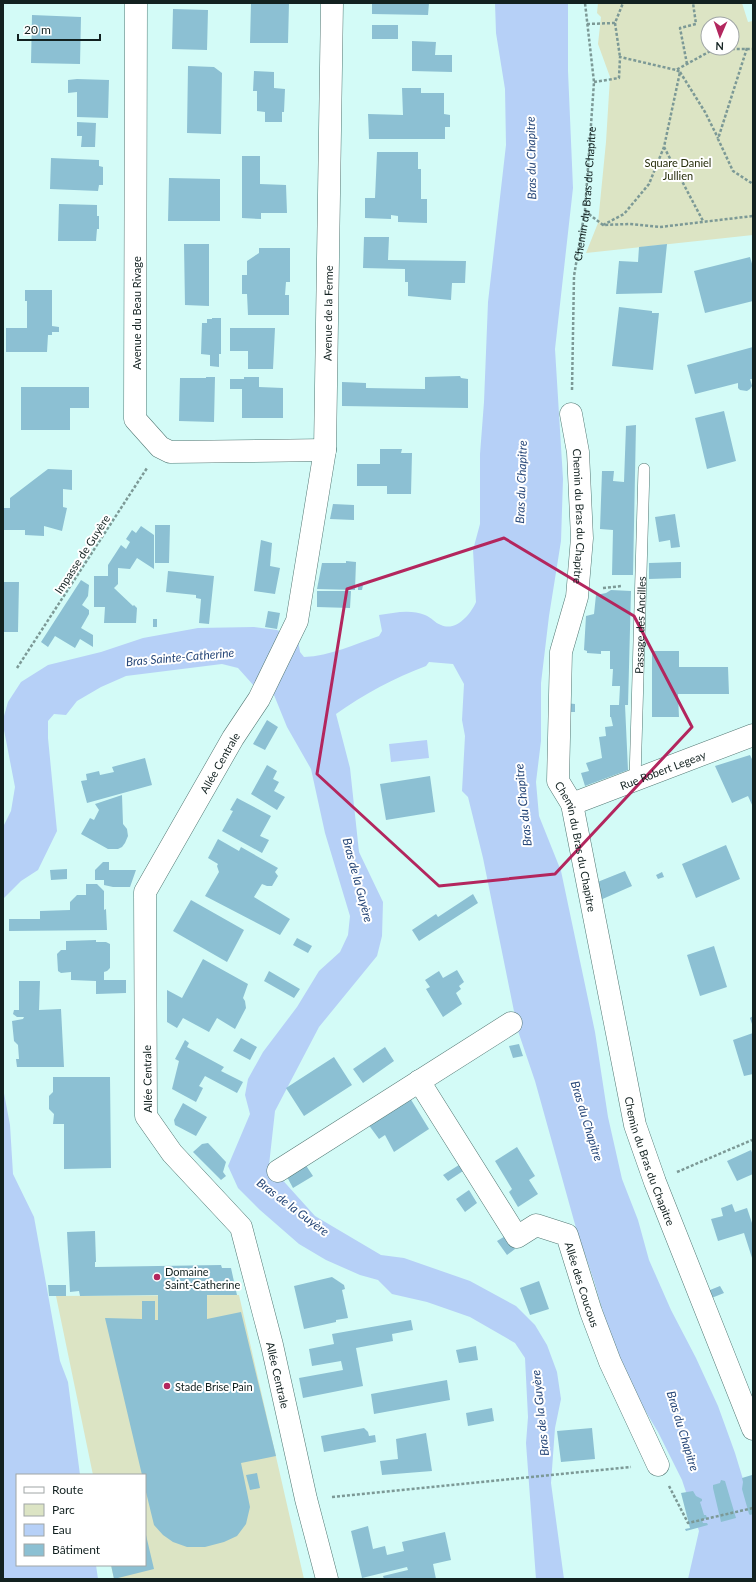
<svg xmlns="http://www.w3.org/2000/svg" width="756" height="1582" font-family="Lato,sans-serif">
<style>
.green{fill:#dce4c4;fill-rule:evenodd}
.water{fill:#b6d0f7}
.building{fill:#8cc0d3}
.lines{fill:none;stroke-linecap:round;stroke-linejoin:round}
.service-casing{stroke:#537874;stroke-width:12}
.minor-casing{stroke:#537874;stroke-width:23}
.path{stroke:#7c9996;stroke-width:2.5;stroke-dasharray:3 2;stroke-linecap:butt}
.service{stroke:#fff;stroke-width:11}
.minor{stroke:#fff;stroke-width:22}
.marked{fill:none;stroke:#b3265e;stroke-width:3;stroke-linejoin:round}
.poi-dot{fill:#b3265e;stroke:#fff;stroke-width:1.5}
.labels{text-anchor:middle;dominant-baseline:central;stroke-width:4;stroke-linejoin:round;paint-order:stroke}
.park-label{font-size:11px;fill:#272e0b;stroke:#fff}
.street-label{font-size:11px;fill:#122120;stroke:#fff}
.poi-label{font-size:11px;fill:#122120;stroke:#fff;text-anchor:start}
.water-label{font-size:12px;font-style:italic;fill:#284879;stroke:#fff}
</style>
<rect width="100%" height="100%" fill="#d3fbf7"/>
<path class="green" d="M598,3h144l6,19 5,-1v214l-167,18 12,-30 8,-81 4,-65 -12,-33 3,-27 -4,-4zM708,24h24v24h-24z
M239,1295l65,284h-190l-3,-14h34v-90h-52l-37,-179z"/>
<path class="water" d="M495,3h73v68l5,117 -18,161 8,130 -2,62 -12,75 -8,67v58l-5,41 3,34 22,55 34,161 13,85 14,62 16,41 11,40 22,50 25,48 22,48 17,47 18,59v67h-65l11,-48 -17,-51 -24,-48 -27,-45 -22,-54 -15,-52 -18,-53 -41,-147 -17,-50 -35,-173 -15,-61 -6,-6 3,-55 -3,-16 2,-36 -11,-20 -24,-2 -3,4c-32,12 -62,28 -90,48l14,54 9,84 24,50 -1,34 -5,20 -58,71 -44,84 -6,54 46,51 66,39 23,3 66,23 46,25 19,19 12,20 10,27 4,27 -6,29 -4,55 13,96h-28l-10,-136 2,-26 -3,-59 -10,-15 -45,-26 -43,-15 -35,-8 -14,-14 -18,-5 -34,-15 -27,-16 -39,-34 -22,-22 -10,-22 22,-52 -5,-19 3,-16 15,-27 34,-45 22,-36 21,-19 8,-17 2,-19 -25,-83 -14,-64 -24,-42 -13,-32 -19,-8 -17,-19 -16,-4 -96,12 -25,11 -24,14 -11,14 -12,-1 -6,7v17l9,93 -19,39 -17,11 -18,18v-72l8,-16 4,-24 -11,-57v-14l4,-14 13,-20 27,-17 53,-13 42,-14 55,-10 56,-1 23,3 21,10 2,12 4,5c26,-1 51,-13 75,-21l3,-5 -3,-16c15,-2 31,-6 46,0 6,2 10,8 16,10 15,7 30,-11 35,-23l-3,-52 7,-26v-70l4,-52 4,-100 18,-157 -1,-56 -9,-56z
M427,740l2,18 -38,4 -2,-18z
M3,1088l7,37 3,49 21,43 26,144 8,21 12,93h-63v90h79l2,14h-95z"/>
<path class="building" d="M251,3h38l-1,40h-38z
M372,3h57l-1,12 -56,-1z
M173,9l35,1 -1,40 -35,-1z
M32,15l49,2 -1,47 -49,-1z
M372,25h26v14h-26z
M412,41l24,1 -1,13h17v17l-40,-1z
M188,66l26,1 8,6 -1,61 -34,-1z
M254,71l20,1v16l11,1 -1,23h-2v10h-17v-10l-8,-1v-20h-4z
M77,79l32,1 -1,38 -31,-1v-25l-9,1v-13z
M402,88h19v5h23v21l6,1v12h-5v12h-76l-1,-25 35,1z
M77,122l19,1 -1,24h-14l1,-11h-5z
M377,152h41v17h3v30h6v24l-29,-1v-6l-7,-1v4l-26,-1v-20h10z
M242,156h18v28l26,1 1,28h-26v6l-19,-1z
M51,158l48,2v6l4,1v18h-4l-1,6 -48,-2z
M169,178l51,1v42h-52z
M59,204l38,1v11h2v13h-2l-1,12h-38z
M364,237h25l-1,23 78,1 -1,22h-13l-1,17 -43,-4v-14h-3v-13l-42,-1z
M184,244h25v62l-24,-1z
M667,244l-5,49 -46,1 3,-33 19,1 1,-15z
M259,248h31v34h-4l-1,13h4v20h-41l-1,-21h-5v-19h5v-14l12,-8z
M750,257l3,10v34l-48,12 -11,-42z
M25,290h27v36l7,1v5h-7v3h-4l-1,17h-41v-24h21v-27h-2z
M619,307l33,4v2h7l-6,57 -41,-4z
M212,318h9v36h-2v13l-9,-1v-11l-9,-1 1,-31h5v-4h5z
M230,328h45l-2,41h-25v-18h-18z
M753,347v32h-3l2,7 -2,3 -3,2 -7,-1 -2,-2v-5l-43,11 -8,-29z
M460,376l1,2 7,1v29l-126,-2v-24l24,1v5l59,1v-12z
M206,377h9l-1,45 -35,-1 1,-43h26z
M244,377h15v10l24,1v30h-41v-29h-12v-10h14z
M21,387h68v21h-19v22h-49z
M724,411l12,50 -29,8 -12,-51z
M636,425l-3,150h-21l1,-45 -13,-1 2,-58h12l-1,10 11,1 2,-56z
M380,449h22l-1,4h11l-1,41h-24v-8h-30v-22h23z
M48,469l24,1v20l-9,-1v18l4,1 -5,23 -18,-5v10l-19,-1v-5h-22v-22h7v-10z
M333,504l21,1v15l-24,-1z
M675,514l5,33 -9,1 -1,-8 -11,2 -4,-25z
M155,525h15l-1,38h-14z
M141,526l13,9v34l-17,-11 -7,11 -12,-1v16l-4,4 19,18 1,-1 3,3 -1,15h-32l1,-16h-11v-31h14v-11l13,-20 5,4 4,-7 -4,-3 6,-9 4,3z
M261,540l11,3 -2,23 10,2 -5,26 -21,-3z
M346,561l10,1 -1,28 -38,-1 5,-26h24z
M681,562v16l-32,1v-16z
M168,571l46,5 -5,48 -10,-1 2,-24 -5,-1v-3l-30,-3z
M81,580l8,5 -1,11 -6,9 7,5v4l-8,14 12,7v12l-13,-8 -5,9 -20,-12 -7,11 -7,-5z
M3,582h16l-1,50h-15z
M358,585h5l-1,5h-4z
M611,590l20,1 -3,114h-3l3,65 -43,16 -4,-13 8,-2 -3,-8 16,-5 -3,-21 7,-1 -1,-9 8,-1 -2,-9h-1v-12h9l1,-19h-8l1,-17h-3v-18h-9v3l-14,-1v-2l-3,-1 2,-34 8,-2 2,-19 10,-2z
M317,591h34l-1,17 -33,-1z
M268,611l12,2 -3,16 -12,-2z
M153,619h4v8h-4z
M652,651h27v16h49l1,27h-51l1,23h-27z
M565,703l10,1v8h-10z
M267,720l11,7 -13,23 -12,-6z
M750,755l3,6v46l-5,-11 -16,7 -17,-37z
M145,758l7,27 -65,18 -6,-22 6,-1 -1,-6 13,-3 1,4 14,-3 -2,-5z
M267,765l10,6 -4,8 6,3 -5,9 11,6 -8,13 -26,-16z
M430,776l5,36 -49,8 -6,-36z
M122,795l1,29 4,5 1,7 -3,7 -3,4 -4,2h-10l-27,-15 9,-16 4,2 5,-10 -4,-6z
M237,798l34,18 -11,20 9,4 -7,13 -40,-22 11,-20 -3,-1z
M218,839l21,12 2,-4 37,21 -3,4 3,4 -6,10h-5l-5,-2 -8,13 36,22 -10,16 -75,-39 14,-24 -2,-6 1,-2 -10,-6z
M726,845l14,34 -44,19 -14,-34z
M103,862h6v8h27l-6,17h-17l-9,-2v-5h-9v-10z
M67,869v10l-16,1 -1,-10z
M625,871l7,15 -34,15 -3,-18z
M662,872l2,5 -6,2 -2,-4z
M86,884h11l7,7v19l2,-1 1,21 -98,1v-12h31v-8l30,-1v-8l7,-7h9z
M473,894l5,9 -59,38 -7,-11 24,-16 2,3z
M191,900l53,30 -17,32 -54,-31z
M297,938l15,8 -4,7 -15,-8z
M96,940v2h10l4,2v24l-3,3 -3,1v8h22v13l-30,1v-13l-25,-1v-8l-10,1 -3,-2 -1,-17 4,-4h5v-9z
M714,946l13,41 -27,9 -13,-41z
M203,959l45,25 -5,14 2,3 1,7 -11,21 -18,-11 -8,14 -26,-14 -6,10 -10,-6v-32l15,8z
M457,970l7,12 -5,4 2,3 -5,4 6,11 -19,13 -17,-28 4,-2 -5,-7 14,-9 4,7z
M269,971l31,18 -6,9 -30,-17z
M19,981h21l-1,29 22,-1 3,58h-47l-1,-8h3l-1,-14 -4,-4 -2,-20 11,-2 1,-2h-7l-4,-3 1,-4h5z
M753,1016v11l-3,-9z
M753,1033v41l-9,2 -11,-36z
M241,1038l16,9 -7,13 -17,-9z
M185,1040l4,3 -2,4 37,20 -3,4 22,11 -6,11 -32,-17 -6,10 4,2 -7,14 -24,-13 7,-28 -4,-2z
M519,1044l4,12 -10,2 -4,-12z
M385,1047l9,14 -31,22 -10,-14z
M334,1057l18,28 -48,31 -18,-28z
M53,1077h57l1,91 -47,1v-45h-11l1,-10 -5,-5v-13l4,-4z
M410,1098l19,31 -35,23 -9,-17 -6,4 -11,-15z
M183,1103l24,14 -11,19 -21,-11 -1,-5z
M208,1143l18,19 -3,10 3,4 -5,4 -28,-28 9,-8z
M517,1147l18,29 -6,4 9,14 -20,13 -9,-15 3,-3 -17,-28z
M751,1150l2,5v19l-16,7 -10,-20z
M305,1164l8,12 -20,12 -7,-13z
M459,1165l4,6 -15,10 -5,-6z
M469,1190l8,13 -12,9 -9,-13z
M732,1204l3,8 12,-4 6,18v35l-9,-28 -26,8 -7,-22 12,-3 -2,-8z
M95,1231l1,31h-1v5l126,-2 1,3h9l6,27h-30v24l34,-7 35,144 -35,7 9,44 -4,17 -9,12 -13,6 -19,5h-18l-14,-5 -10,-7 -9,-10 -9,-37v-13h-3l-37,-157 37,1v-18h13v19h3v-25l-78,1 -1,-5 -9,1 -3,-60z
M507,1235l8,14 -8,6 -10,-14z
M332,1277l12,8 1,4 -3,1 6,28 -12,2v2l-32,7 -10,-43z
M539,1281l10,28 -19,6 -10,-27z
M48,1285h18v11h-17z
M720,1286l4,7 -15,6 -4,-7z
M411,1320l2,10 -21,4 1,7 -37,7 7,38 -60,12 -4,-20 44,-8 -2,-9 -29,5 -3,-17 25,-5 -2,-10z
M476,1346l2,14 -19,3 -3,-13z
M447,1380l3,20 -76,14 -3,-20z
M492,1408l2,13 -26,5 -2,-13z
M364,1428l4,4 1,4 6,-1 1,7 -52,10 -3,-16z
M592,1428l3,31 -34,3 -4,-31z
M426,1433l6,38 -50,4 -2,-14 18,-2 -2,-20z
M257,1473l3,15 -10,2 -4,-15z
M752,1475l1,5v34l-3,1 -1,-1 -7,-25 1,-7 -1,-4z
M721,1480l4,1 11,37 -15,4 -8,-34v-3l7,-2z
M693,1491l3,5 6,3v2l-2,1 4,13h2l1,3 -5,2 1,3h4l1,2 -22,6 -1,-2 5,-1 -9,-35z
M368,1526l5,23 12,-3 2,9 17,-4 -2,-9 43,-10 6,28 -18,4 3,15h-52l-1,-3 25,-6 -1,-3 -45,11 -11,-47z
M146,1535l8,34 -40,10 -3,-14h34z"/>
<g class="lines">
<defs>
<g id="service">
<path id="s2" d="M635,780l9,-311"/>
</g>
<g id="minor">
<path d="M136,3l-1,416 25,28 10,5 155,-2"/>
<path id="s3" d="M571,414l7,38 4,86 -5,59 -16,55 -3,129 14,23 63,321 20,57 98,247"/>
<path id="s4" d="M572,804l181,-69"/>
<path id="s5" d="M419,1081l98,156 19,-12 31,10 24,77 19,50 48,103"/>
<path d="M278,1171l233,-148"/>
<path id="s6" d="M327,1579l-21,-80 -34,-154 -31,-118 -69,-74 -26,-37 -1,-224 88,-154 26,-39 38,-78 28,-171 7,-447"/>
</g>
</defs>
<use href="#service" class="service-casing"/>
<use href="#minor" class="minor-casing"/>
<g class="path">
<path d="M615,23l5,34"/>
<path d="M587,24l28,-1 8,-20"/>
<path d="M747,48l-29,91 15,32 20,13"/>
<path d="M687,64l-7,-36 16,-4 -3,-21"/>
<path d="M680,72l25,40 13,26"/>
<path d="M594,82l25,-4 1,-21 56,13 38,-21h39"/>
<path d="M664,147l39,74"/>
<path d="M585,211l18,14 27,-1 30,3 93,-11"/>
<path d="M603,225l21,-11 25,-30 15,-37 16,-75 -4,-2"/>
<path id="s1" d="M572,390l2,-114 11,-66 9,-128 -9,-79"/>
<path d="M603,588l19,-2"/>
<path d="M17,668l130,-200"/>
<path d="M677,1172l75,-32"/>
<path d="M669,1486l19,37 65,-15"/>
<path d="M332,1497l299,-30"/>
</g>
<use href="#service" class="service"/>
<use href="#minor" class="minor"/>
</g>
<path class="marked" d="M504,538l130,78 58,111 -137,147 -116,12 -122,-112 30,-185z"/>
<g class="poi-dot">
<circle cx="157" cy="1277" r="4"/>
<circle cx="167" cy="1386" r="4"/>
</g>
<g class="labels">
<g class="park-label">
<text x="678" y="162">Square Daniel<tspan x="678" dy="13">Jullien</tspan></text>
</g>
<g class="street-label">
<text stroke="none"><textPath href="#s1" startOffset="197">Chemin du Bras du Chapitre</textPath></text>
<text transform="translate(136 313) rotate(-90)">Avenue du Beau Rivage</text>
<text stroke="none"><textPath href="#s6" startOffset="1354">Avenue de la Ferme</textPath></text>
<text stroke="none"><textPath href="#s3" startOffset="103">Chemin du Bras du Chapitre</textPath></text>
<text transform="translate(82 554) rotate(-57)">Impasse de Guyère</text>
<text stroke="none"><textPath href="#s2" startOffset="155">Passage des Ancilles</textPath></text>
<text stroke="none"><textPath href="#s6" startOffset="882">Allée Centrale</textPath></text>
<text stroke="none"><textPath href="#s4" startOffset="97">Rue Robert Legeay</textPath></text>
<text stroke="none"><textPath href="#s3" startOffset="439">Chemin du Bras du Chapitre</textPath></text>
<text transform="translate(147 1079) rotate(-91)">Allée Centrale</text>
<text stroke="none"><textPath href="#s3" startOffset="763">Chemin du Bras du Chapitre</textPath></text>
<text stroke="none"><textPath href="#s5" startOffset="291">Allée des Coucous</textPath></text>
<text transform="translate(278 1375) rotate(77)">Allée Centrale</text>
</g>
<g class="poi-label">
<text x="165" y="1271">Domaine<tspan x="165" dy="13">Saint-Catherine</tspan></text>
<text x="175" y="1386">Stade Brise Pain</text>
</g>
<g class="water-label">
<text transform="translate(531 158) rotate(-91)">Bras du Chapitre</text>
<text transform="translate(521 482) rotate(-88)">Bras du Chapitre</text>
<text transform="translate(180 657) rotate(-5)">Bras Sainte-Catherine</text>
<text transform="translate(523 805) rotate(-96)">Bras du Chapitre</text>
<text transform="translate(358 880) rotate(75)">Bras de la Guyère</text>
<text transform="translate(587 1121) rotate(73)">Bras du Chapitre</text>
<text transform="translate(293 1207) rotate(37)">Bras de la Guyère</text>
<text transform="translate(540 1413) rotate(-96)">Bras de la Guyère</text>
<text transform="translate(683 1431) rotate(73)">Bras du Chapitre</text>
</g>
</g>
<rect width="756" height="1582" fill="none" stroke="#122120" stroke-width="8"/>
<rect x="16" y="1474" width="130" height="92" fill="#ffffff" stroke="#a0a6a6"/>
<rect x="24" y="1487" width="20" height="6" fill="#ffffff" stroke="#a0a6a6"/>
<text x="52" y="1494" font-size="12" fill="#122120">Route</text>
<rect x="24" y="1504" width="20" height="12" fill="#dce4c4" stroke="#a0a6a6"/>
<text x="52" y="1514" font-size="12" fill="#122120">Parc</text>
<rect x="24" y="1524" width="20" height="12" fill="#b6d0f7" stroke="#a0a6a6"/>
<text x="52" y="1534" font-size="12" fill="#122120">Eau</text>
<rect x="24" y="1544" width="20" height="12" fill="#8cc0d3" stroke="#a0a6a6"/>
<text x="52" y="1554" font-size="12" fill="#122120">Bâtiment</text>
<g transform="translate(720 36) rotate(182)"><circle r="19" fill="#ffffff" stroke="#a0a6a6"/>
<path d="M0-3L7 15L0 10L-7 15Z" fill="#b3265e"/>
<text y="-6" font-size="11" font-weight="bold" text-anchor="middle" fill="#122120">N</text>
</g>
<path d="M18 34v6h82v-6" fill="none" stroke="#122120" stroke-width="2"/>
<text x="24" y="34" font-size="12" fill="#122120" stroke="#ffffff" stroke-width="3" paint-order="stroke">20 m</text>
</svg>
